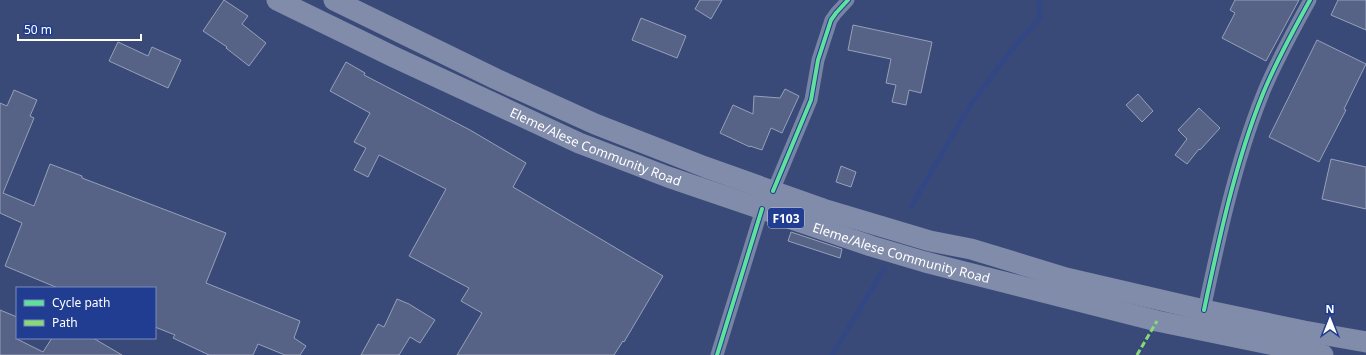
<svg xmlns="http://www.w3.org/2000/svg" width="1366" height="355" font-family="'Noto Sans',sans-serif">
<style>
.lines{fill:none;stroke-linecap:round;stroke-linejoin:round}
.stream{stroke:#334784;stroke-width:5}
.building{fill:#566387;stroke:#96a0b9}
.street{stroke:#7784a3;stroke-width:13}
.primary{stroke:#818baa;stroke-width:21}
.quiet{stroke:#86db77;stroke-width:3;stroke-dasharray:6 3;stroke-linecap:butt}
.cycleway-casing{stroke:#213d91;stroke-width:6}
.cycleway{stroke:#60e19b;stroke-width:4}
.labels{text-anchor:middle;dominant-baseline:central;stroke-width:3;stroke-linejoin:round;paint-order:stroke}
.shield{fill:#213d91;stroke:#bcc5de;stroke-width:1}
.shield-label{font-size:12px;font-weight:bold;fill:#fff}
.street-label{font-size:13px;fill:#fff;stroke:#213d91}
</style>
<rect width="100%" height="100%" fill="#3a4a78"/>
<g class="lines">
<path class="stream" d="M911,207l60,-103 42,-56 27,-30 -1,-18
M832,355l52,-86"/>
</g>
<path class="building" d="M224,0l24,16 -6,8 24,19 -17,23 -23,-18 1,-1 -24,-16z
M700,0h22l-11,19 -16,-10z
M1235,0h64l-33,61 -44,-23 13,-25 -5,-3z
M1338,0h28v30l-35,-15z
M641,18l45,18 -9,22 -45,-18z
M853,25l79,17 -11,51 -12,-3 -3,15 -14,-3 4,-17 -10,-2 5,-24 -43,-9z
M1317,40l49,24 -22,45 2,1 -27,52 -50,-25z
M118,42l30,14 4,-9 29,13 -13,28 -59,-27z
M346,62l19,11 -1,2 106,55 56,33 -13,24 150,89 -39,66 -1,-1 -9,14h-157l25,-42 -21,-12 8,-13 -60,-32 37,-67 -67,-34 -11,22 -14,-7 12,-22 -12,-6 16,-29 -40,-22z
M785,89l14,7 -17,37 -11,-5 -9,22 -12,-4v1l-30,-14 13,-28 20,9 1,-18 26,2z
M14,90l23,10 -7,16 4,2 -31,75 31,13 16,-42 32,12v2l144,55 -20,50 94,38 -6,17 12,8 -6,9h-15l-27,-11 -5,11h-44l-36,-17 2,-3 -20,-8v-39h-97l-53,-22 17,-43 -22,-10v-110l7,3z
M1138,94l15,17 -11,11 -16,-17z
M1199,108l21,20 -20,22 -1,-1 -12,15 -12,-9 12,-16 -9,-9z
M1331,159l35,8v42l-44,-10z
M841,166l15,6 -5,15 -15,-5z
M791,232l51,17 -2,9 -52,-17z
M397,299l12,5 26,16 -15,23 -10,-6 -11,18h-38l17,-31 6,3z
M0,310l17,7v22l26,13 9,-14h41l29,17h-122z"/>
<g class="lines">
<path class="street" d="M773,191l38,-91 7,-40 13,-40 5,-7 12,-13
M1204,310c15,-71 31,-146 58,-214 13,-33 31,-65 48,-96
M717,355l45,-146"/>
<g class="primary">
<path id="s1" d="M277,0l117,57 185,86 89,34 94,32 109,37 54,16 232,59 166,34"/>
<path d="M334,0l162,79 99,45 110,43 118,42 107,32 41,8 95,29 138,32 100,21 62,11"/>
</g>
<path class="quiet" d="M1137,355l20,-34"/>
<defs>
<path id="cycleway" d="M773,191l38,-91 7,-40 13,-40 5,-7 12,-13
M1204,310c15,-71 31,-146 58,-214 13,-33 31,-65 48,-96
M717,355l45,-146"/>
</defs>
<use href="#cycleway" class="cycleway-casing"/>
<use href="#cycleway" class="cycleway"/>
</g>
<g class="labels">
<rect class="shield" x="768" y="208" width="36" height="20" rx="3"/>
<g class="shield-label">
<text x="786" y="218">F103</text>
</g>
<g class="street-label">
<text stroke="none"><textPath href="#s1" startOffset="351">Eleme/Alese Community Road</textPath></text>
<text stroke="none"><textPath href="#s1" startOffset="675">Eleme/Alese Community Road</textPath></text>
</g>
</g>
<rect x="16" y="287" width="140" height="52" fill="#213d91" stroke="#7a8bbd"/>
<rect x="24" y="300" width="20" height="6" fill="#60e19b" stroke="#7a8bbd"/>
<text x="52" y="307" font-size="12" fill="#ffffff">Cycle path</text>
<rect x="24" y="320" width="20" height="6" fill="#86db77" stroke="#7a8bbd"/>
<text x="52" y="327" font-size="12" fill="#ffffff">Path</text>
<g transform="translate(1330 319)" stroke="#213d91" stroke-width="3" paint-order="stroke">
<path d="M0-3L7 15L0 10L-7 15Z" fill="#ffffff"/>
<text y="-6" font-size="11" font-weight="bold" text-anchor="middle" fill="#ffffff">N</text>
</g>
<path d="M18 34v6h123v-6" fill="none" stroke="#ffffff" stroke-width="2"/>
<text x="24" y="34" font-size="12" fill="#ffffff" stroke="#213d91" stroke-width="3" paint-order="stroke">50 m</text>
</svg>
